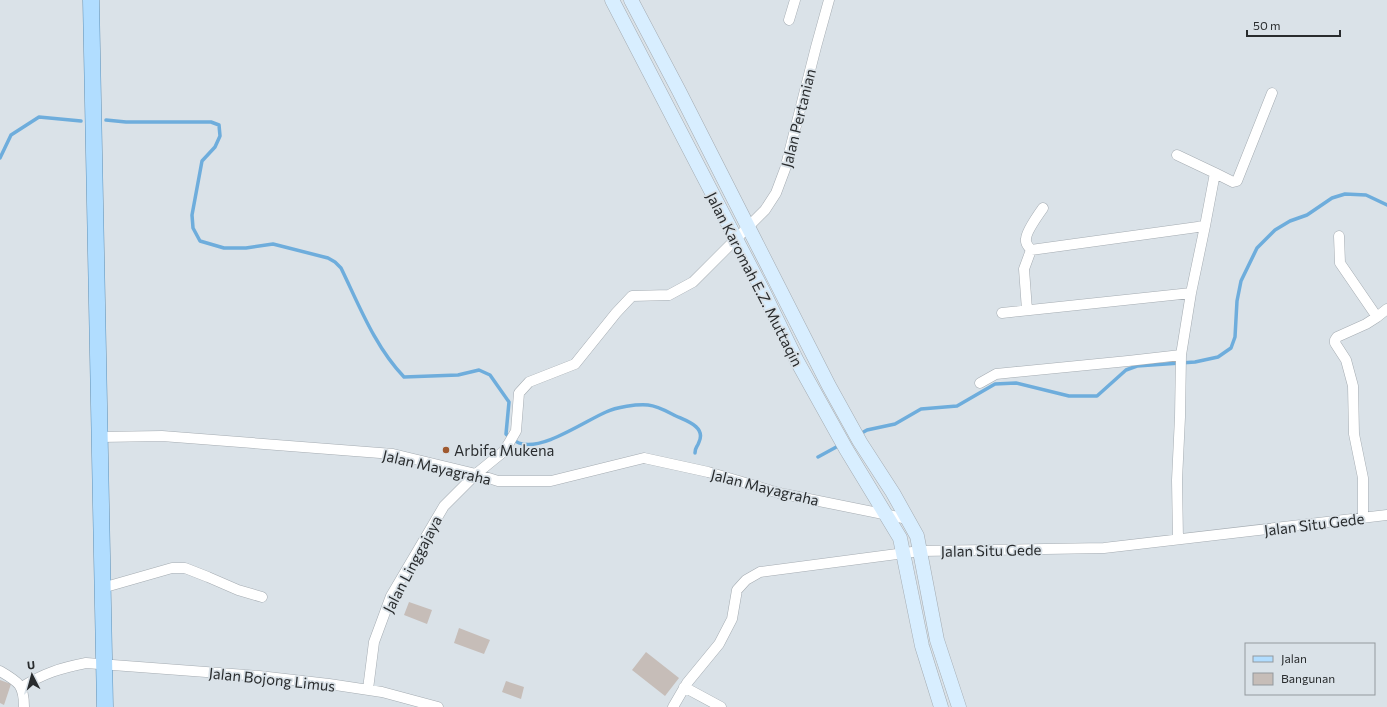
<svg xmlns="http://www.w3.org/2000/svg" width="1387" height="707" font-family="Commissioner,sans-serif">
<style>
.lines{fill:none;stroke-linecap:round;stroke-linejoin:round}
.stream{stroke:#6eaddc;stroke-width:3.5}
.building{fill:#c6bdb8}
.street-casing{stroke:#a5acb2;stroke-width:11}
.secondary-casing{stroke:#a5acb2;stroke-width:15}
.primary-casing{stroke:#6091b6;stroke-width:17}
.street{stroke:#fff;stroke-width:10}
.secondary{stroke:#d8eeff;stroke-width:14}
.primary{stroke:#b1ddff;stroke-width:16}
.poi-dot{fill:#9f592f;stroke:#dae2e8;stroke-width:1.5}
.labels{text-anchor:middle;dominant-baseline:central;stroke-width:3.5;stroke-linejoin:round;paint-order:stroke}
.street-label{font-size:15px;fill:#292c2e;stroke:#dae2e8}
.poi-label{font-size:15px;fill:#292c2e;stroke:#dae2e8;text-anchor:start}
</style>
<rect width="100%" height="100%" fill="#dae2e8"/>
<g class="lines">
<path class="stream" d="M106,120l20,2h85l8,3 1,11 -5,11 -13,14 -10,54 1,13 7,13 24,7h22l27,-4 55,14 7,4 6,6c18,37 34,79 63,109l54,-2 21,-5 11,5 19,27 -3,32c4,3 8,7 13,9 22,9 66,-22 87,-31 10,-5 31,-8 42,-7 10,1 20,7 28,11 11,5 30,11 23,26 -2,6 -4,5 -4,11
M0,158l11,-23 28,-18 42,4
M860,434l7,-4 28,-6 26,-15 36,-3 38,-22 21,-1 53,13h28l29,-26 11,-4 58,-4 23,-5 13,-9 4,-11 2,-36 4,-20 16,-33 18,-18 15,-9 17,-6 25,-17 13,-4 21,1 21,10
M818,457l22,-12"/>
</g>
<path class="building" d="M409,602l23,8 -5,14 -23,-9z
M459,628l31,12 -6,14 -30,-11z
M646,652l33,26 -14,18 -33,-26z
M0,680l11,4 -7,21 -4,-2z
M506,681l18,6 -3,12 -19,-7z"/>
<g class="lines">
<defs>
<path id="street" d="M789,20l6,-20
M1177,155l38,18
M1043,208c-5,7 -17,24 -17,31 -1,5 3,8 5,11l174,-24
M1339,236l1,27 37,54 -11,7 -29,13 -2,3v3l11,17 7,26 1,48 9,44v40
M1027,310l-3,-41 7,-19
M1002,313l189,-20
M1377,317l10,-8
M980,383l16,-9 132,-13 53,-6
M100,437l62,-1 231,18 83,20 22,7h53l93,-23 64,14 71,21 129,26
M1178,539l-1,-59 3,-63 1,-62 10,-62 14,-67 10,-53 18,9 4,-1 35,-88
M102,588l70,-20h13l23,9 30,13 24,7
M0,671c19,11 24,14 24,36
M22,687c22,-14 39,-19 64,-24l173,13 70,8 53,8 56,15
M684,687l37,20
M368,689l6,-47 17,-46 53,-90 32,-32 27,-22 6,-9 7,-12 3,-38 10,-11 46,-18 41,-51 16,-17 37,-1 24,-13 72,-72 11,-17 9,-24 31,-122 13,-47
M673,707l14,-24 32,-39 13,-25 5,-29 9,-10 14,-8 160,-21 184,-3 283,-33"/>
<path id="secondary" d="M612,0l151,291 34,70 49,88 54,89 22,108 19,61
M631,0l48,91 150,295 31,56 33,51 24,43 20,104 22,67"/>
<path id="primary" d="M91,0l14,707"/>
</defs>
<use href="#street" class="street-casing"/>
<use href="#secondary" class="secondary-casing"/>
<use href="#primary" class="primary-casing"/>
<use href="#street" class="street"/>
<use href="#secondary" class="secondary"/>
<use href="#primary" class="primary"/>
</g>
<circle class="poi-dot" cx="446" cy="450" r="4"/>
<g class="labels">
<g class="street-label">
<text transform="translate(798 118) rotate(-76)">Jalan Pertanian</text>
<text transform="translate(755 279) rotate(63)">Jalan Karomah E.Z. Muttaqin</text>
<text transform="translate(437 467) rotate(13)">Jalan Mayagraha</text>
<text transform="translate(765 487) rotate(14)">Jalan Mayagraha</text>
<text transform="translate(1314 524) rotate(-7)">Jalan Situ Gede</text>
<text transform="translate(991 550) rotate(-1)">Jalan Situ Gede</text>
<text transform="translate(412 564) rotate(-62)">Jalan Linggajaya</text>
<text transform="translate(272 679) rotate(6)">Jalan Bojong Limus</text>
</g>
<g class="poi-label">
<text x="454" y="450">Arbifa Mukena</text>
</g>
</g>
<rect x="1245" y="643" width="130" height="52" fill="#dae2e8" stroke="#93999e"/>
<rect x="1253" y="656" width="20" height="6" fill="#b1ddff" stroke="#93999e"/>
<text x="1281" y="663" font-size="12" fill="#292c2e">Jalan</text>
<rect x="1253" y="673" width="20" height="12" fill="#c6bdb8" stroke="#93999e"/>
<text x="1281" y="683" font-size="12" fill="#292c2e">Bangunan</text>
<g transform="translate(32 675) rotate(354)" stroke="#dae2e8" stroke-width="3" paint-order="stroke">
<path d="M0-3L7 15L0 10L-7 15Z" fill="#292c2e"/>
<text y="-6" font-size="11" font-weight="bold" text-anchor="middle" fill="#292c2e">U</text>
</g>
<path d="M1247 30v6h93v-6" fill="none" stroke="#292c2e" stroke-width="2"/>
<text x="1253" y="30" font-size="12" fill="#292c2e" stroke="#dae2e8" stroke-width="3" paint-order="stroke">50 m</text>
</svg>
